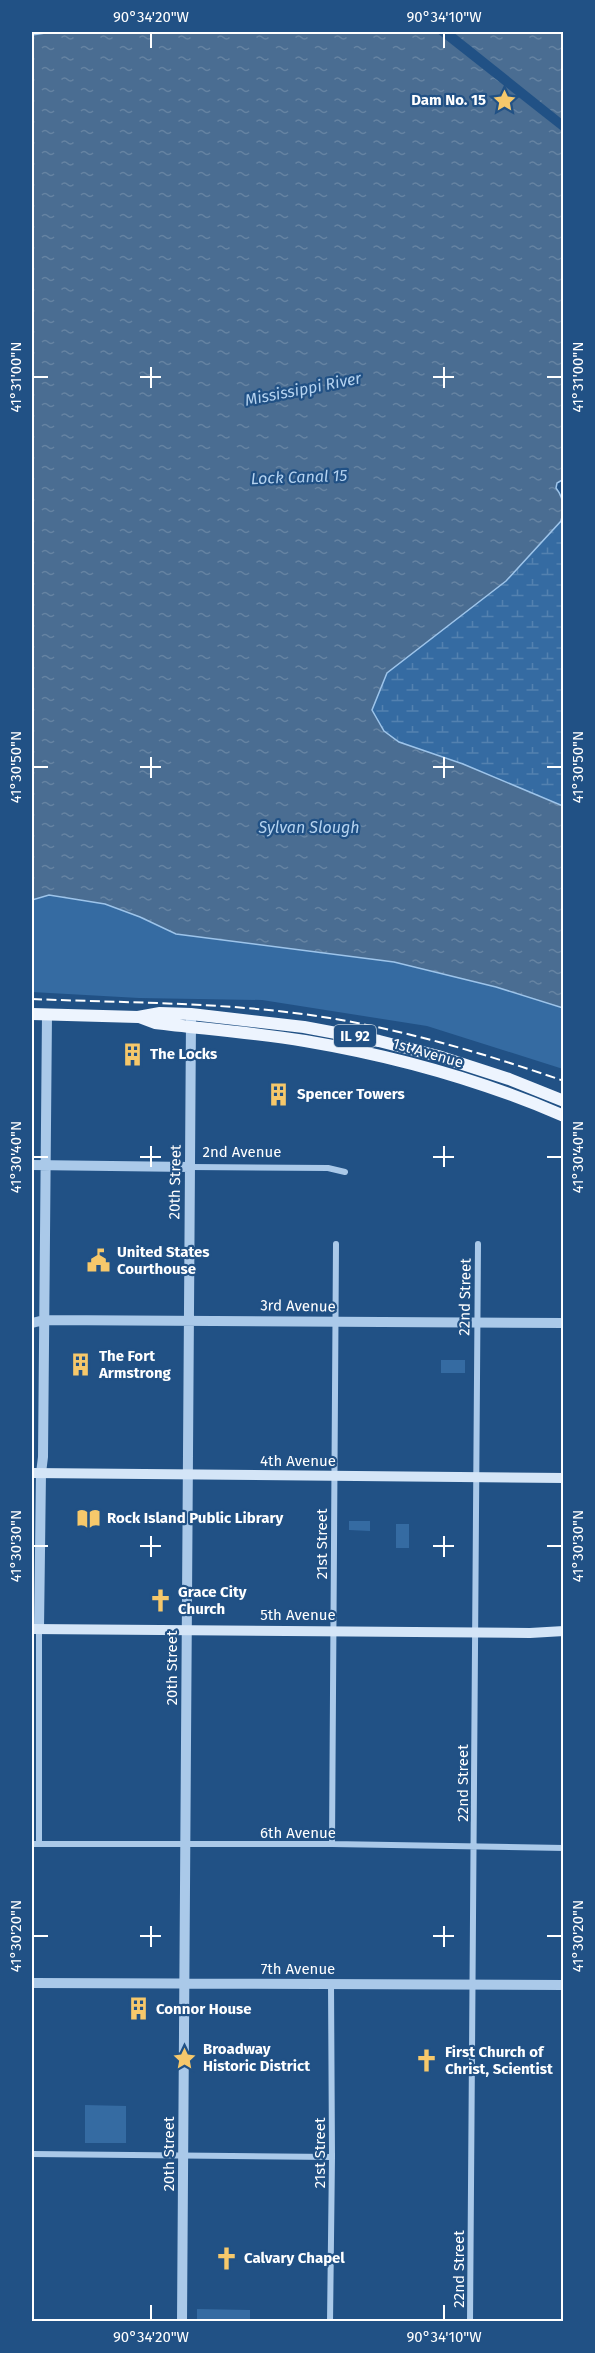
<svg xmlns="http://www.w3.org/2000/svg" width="595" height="2353" font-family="'Fira Sans',sans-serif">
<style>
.wetland{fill:url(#wetland-marsh)}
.park{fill:#356ba2}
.water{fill:url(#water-ripples);stroke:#9dc4ea;stroke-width:1.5}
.pier{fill:#215185}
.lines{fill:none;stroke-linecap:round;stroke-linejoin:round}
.minor{stroke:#aac9e9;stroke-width:6}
.tertiary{stroke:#aac9e9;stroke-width:10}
.secondary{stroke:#d4e5f7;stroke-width:10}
.primary{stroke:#edf4fe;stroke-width:12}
.rail{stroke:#fff;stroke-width:2;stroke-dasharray:10 4.5;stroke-linecap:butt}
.ticks{fill:none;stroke:#fff;stroke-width:2}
.labels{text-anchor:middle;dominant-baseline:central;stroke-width:4.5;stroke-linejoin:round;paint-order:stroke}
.shield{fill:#215185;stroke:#bccbda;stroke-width:1.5}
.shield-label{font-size:14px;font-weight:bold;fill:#fff}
.poi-label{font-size:15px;font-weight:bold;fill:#fff;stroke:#215185;text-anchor:start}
.street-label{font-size:15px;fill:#fff;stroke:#215185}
.water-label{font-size:16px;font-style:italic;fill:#b5d3f0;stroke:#215185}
.neatline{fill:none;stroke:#fff;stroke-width:2}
.ticks-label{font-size:15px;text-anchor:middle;fill:#fff}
</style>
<defs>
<pattern id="wetland-marsh" width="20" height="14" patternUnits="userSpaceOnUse" patternTransform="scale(1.5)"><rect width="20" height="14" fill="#356ba2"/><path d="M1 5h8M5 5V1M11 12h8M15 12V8" fill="none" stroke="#5381b0"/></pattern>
<pattern id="water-ripples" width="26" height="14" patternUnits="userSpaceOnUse" patternTransform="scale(1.5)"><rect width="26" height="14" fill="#4a6d92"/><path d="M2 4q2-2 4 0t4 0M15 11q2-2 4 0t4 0" fill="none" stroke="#6583a2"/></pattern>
</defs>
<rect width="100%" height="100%" fill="#215185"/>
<path class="wetland" d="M564,498l-1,329 -173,-73 -53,-74z"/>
<path class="park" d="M49,895l56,9 35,13 254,45 102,25 67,21v61l-136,-43 -165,-26 -123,-2 -107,-6v-92z
M441,1360h24v13h-24z
M349,1521h21v10l-21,-1z
M396,1524h13v24h-13z
M85,2105l41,1v37h-41z
M197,2309l53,1v11h-53z"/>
<path class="water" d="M52,32h511l1,447 -7,4 -1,5c8,10 9,20 5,33l-55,60 -119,92 -15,37 12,21 15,11 64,22 100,42v202l-67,-21 -102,-25 -218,-28 -36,-17 -35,-13 -56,-9 -17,5v-865z"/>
<path class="pier" d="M436,32h17l110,88v12z"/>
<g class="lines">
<path class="minor" d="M190,1167l138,1 17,4
M39,1629v215
M32,1844h300l232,4
M332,1844l4,-600
M32,2154l300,3
M330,2322l2,-165 -1,-173
M470,2322l8,-1078"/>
<path class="tertiary" d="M32,1165l158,2
M32,1323l12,-3 520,3
M39,1629l2,-156 2,-16 4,-443
M32,1983l532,2
M182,2322l9,-1302"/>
<path class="secondary" d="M32,1473l532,5
M32,1629l498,4 34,-2"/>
<path class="primary" d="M32,1014l106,3 22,-4 31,1 113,13 75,14 59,15 71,23 55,22
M139,1017l16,6c50,6 100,10 150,18 89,15 176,39 259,75"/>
<path class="rail" d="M32,999c95,4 191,3 285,17 85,13 166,37 247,65"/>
</g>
<path class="ticks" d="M151,33v15M444,33v15M151,367v21M444,367v21M33,377h15M140,377h21M433,377h21M547,377h15M151,757v21M444,757v21M33,767h15M140,767h21M433,767h21M547,767h15M151,1146v21M444,1146v21M33,1157h15M140,1157h21M433,1157h21M547,1157h15M151,1536v21M444,1536v21M33,1546h15M140,1546h21M433,1546h21M547,1546h15M151,1926v21M444,1926v21M33,1936h15M140,1936h21M433,1936h21M547,1936h15M151,2305v15M444,2305v15"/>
<defs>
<symbol id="sight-bare" viewBox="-9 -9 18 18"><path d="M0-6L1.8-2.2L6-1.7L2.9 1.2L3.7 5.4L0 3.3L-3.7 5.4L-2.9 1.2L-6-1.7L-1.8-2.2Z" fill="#f6c86b" stroke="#215185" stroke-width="2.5" paint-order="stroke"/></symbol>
<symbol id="building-bare" viewBox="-9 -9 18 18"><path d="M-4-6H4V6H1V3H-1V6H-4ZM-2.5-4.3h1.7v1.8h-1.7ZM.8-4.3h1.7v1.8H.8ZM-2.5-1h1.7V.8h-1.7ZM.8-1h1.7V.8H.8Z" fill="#f6c86b" stroke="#215185" stroke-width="2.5" paint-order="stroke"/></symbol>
<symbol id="civic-bare" viewBox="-9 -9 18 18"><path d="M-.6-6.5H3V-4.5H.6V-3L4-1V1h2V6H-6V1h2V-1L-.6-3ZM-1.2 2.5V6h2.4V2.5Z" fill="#f6c86b" stroke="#215185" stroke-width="2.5" paint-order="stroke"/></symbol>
<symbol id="library-bare" viewBox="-9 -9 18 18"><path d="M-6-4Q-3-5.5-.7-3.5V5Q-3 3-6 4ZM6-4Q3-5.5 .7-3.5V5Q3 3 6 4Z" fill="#f6c86b" stroke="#215185" stroke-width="2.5" paint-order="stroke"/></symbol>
<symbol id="church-bare" viewBox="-9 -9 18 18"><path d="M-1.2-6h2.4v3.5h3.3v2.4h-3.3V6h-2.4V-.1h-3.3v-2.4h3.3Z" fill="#f6c86b" stroke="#215185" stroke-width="2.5" paint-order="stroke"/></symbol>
</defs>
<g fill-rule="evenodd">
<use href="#sight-bare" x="488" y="84" width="33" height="33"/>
<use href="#building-bare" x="116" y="1038" width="33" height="33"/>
<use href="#building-bare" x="262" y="1078" width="33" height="33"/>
<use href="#civic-bare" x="82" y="1244" width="33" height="33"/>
<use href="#building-bare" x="64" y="1348" width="33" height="33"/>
<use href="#library-bare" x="72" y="1502" width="33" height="33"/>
<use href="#church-bare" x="144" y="1584" width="33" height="33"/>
<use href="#building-bare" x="122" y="1992" width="33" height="33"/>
<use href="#sight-bare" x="168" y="2042" width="33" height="33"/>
<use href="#church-bare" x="410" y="2044" width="33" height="33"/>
<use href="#church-bare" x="210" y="2242" width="33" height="33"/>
</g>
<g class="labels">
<rect class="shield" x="334" y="1025" width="42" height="22" rx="4.5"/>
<g class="shield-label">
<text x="355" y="1036">IL 92</text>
</g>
<g class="poi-label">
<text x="486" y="100" text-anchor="end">Dam No. 15</text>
<text x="150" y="1054">The Locks</text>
<text x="297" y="1094">Spencer Towers</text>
<text x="117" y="1252">United States<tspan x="117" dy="17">Courthouse</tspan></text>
<text x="99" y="1356">The Fort<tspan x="99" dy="17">Armstrong</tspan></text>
<text x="107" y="1518">Rock Island Public Library</text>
<text x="178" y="1592">Grace City<tspan x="178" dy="17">Church</tspan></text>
<text x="156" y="2009">Connor House</text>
<text x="203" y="2049">Broadway<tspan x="203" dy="17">Historic District</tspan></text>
<text x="445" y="2052">First Church of<tspan x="445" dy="17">Christ, Scientist</tspan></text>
<text x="244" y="2258">Calvary Chapel</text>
</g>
<g class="street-label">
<text transform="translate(428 1053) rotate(16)">1st Avenue</text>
<text x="242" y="1152">2nd Avenue</text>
<text transform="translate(175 1182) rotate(-89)">20th Street</text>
<text transform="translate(465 1297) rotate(-89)">22nd Street</text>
<text transform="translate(298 1306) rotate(1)">3rd Avenue</text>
<text x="298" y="1461">4th Avenue</text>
<text transform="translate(322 1544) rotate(-90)">21st Street</text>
<text x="298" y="1615">5th Avenue</text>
<text transform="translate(172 1668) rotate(-90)">20th Street</text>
<text transform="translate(463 1783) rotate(-90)">22nd Street</text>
<text x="298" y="1833">6th Avenue</text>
<text x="298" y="1969">7th Avenue</text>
<text transform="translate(320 2153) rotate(-90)">21st Street</text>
<text transform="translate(169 2154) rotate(-90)">20th Street</text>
<text transform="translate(459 2269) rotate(-90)">22nd Street</text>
</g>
<g class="water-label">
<text transform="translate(303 389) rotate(-11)">Mississippi River</text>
<text transform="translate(299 477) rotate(-2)">Lock Canal 15</text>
<text x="309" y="827">Sylvan Slough</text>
</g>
</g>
<rect width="595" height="2353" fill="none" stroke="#215185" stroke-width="66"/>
<rect x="33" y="33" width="529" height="2287" class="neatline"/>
<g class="ticks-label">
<text x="151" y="22">90°34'20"W</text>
<text x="444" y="22">90°34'10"W</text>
<text transform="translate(16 377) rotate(-90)" y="5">41°31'00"N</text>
<text transform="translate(578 377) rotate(-90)" y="5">41°31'00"N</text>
<text transform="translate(16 767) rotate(-90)" y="5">41°30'50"N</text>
<text transform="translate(578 767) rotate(-90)" y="5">41°30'50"N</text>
<text transform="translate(16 1157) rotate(-90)" y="5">41°30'40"N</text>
<text transform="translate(578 1157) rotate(-90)" y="5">41°30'40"N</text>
<text transform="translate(16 1546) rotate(-90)" y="5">41°30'30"N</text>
<text transform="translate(578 1546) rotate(-90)" y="5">41°30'30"N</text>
<text transform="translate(16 1936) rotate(-90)" y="5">41°30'20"N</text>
<text transform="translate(578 1936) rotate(-90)" y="5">41°30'20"N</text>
<text x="151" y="2342">90°34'20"W</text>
<text x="444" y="2342">90°34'10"W</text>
</g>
</svg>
